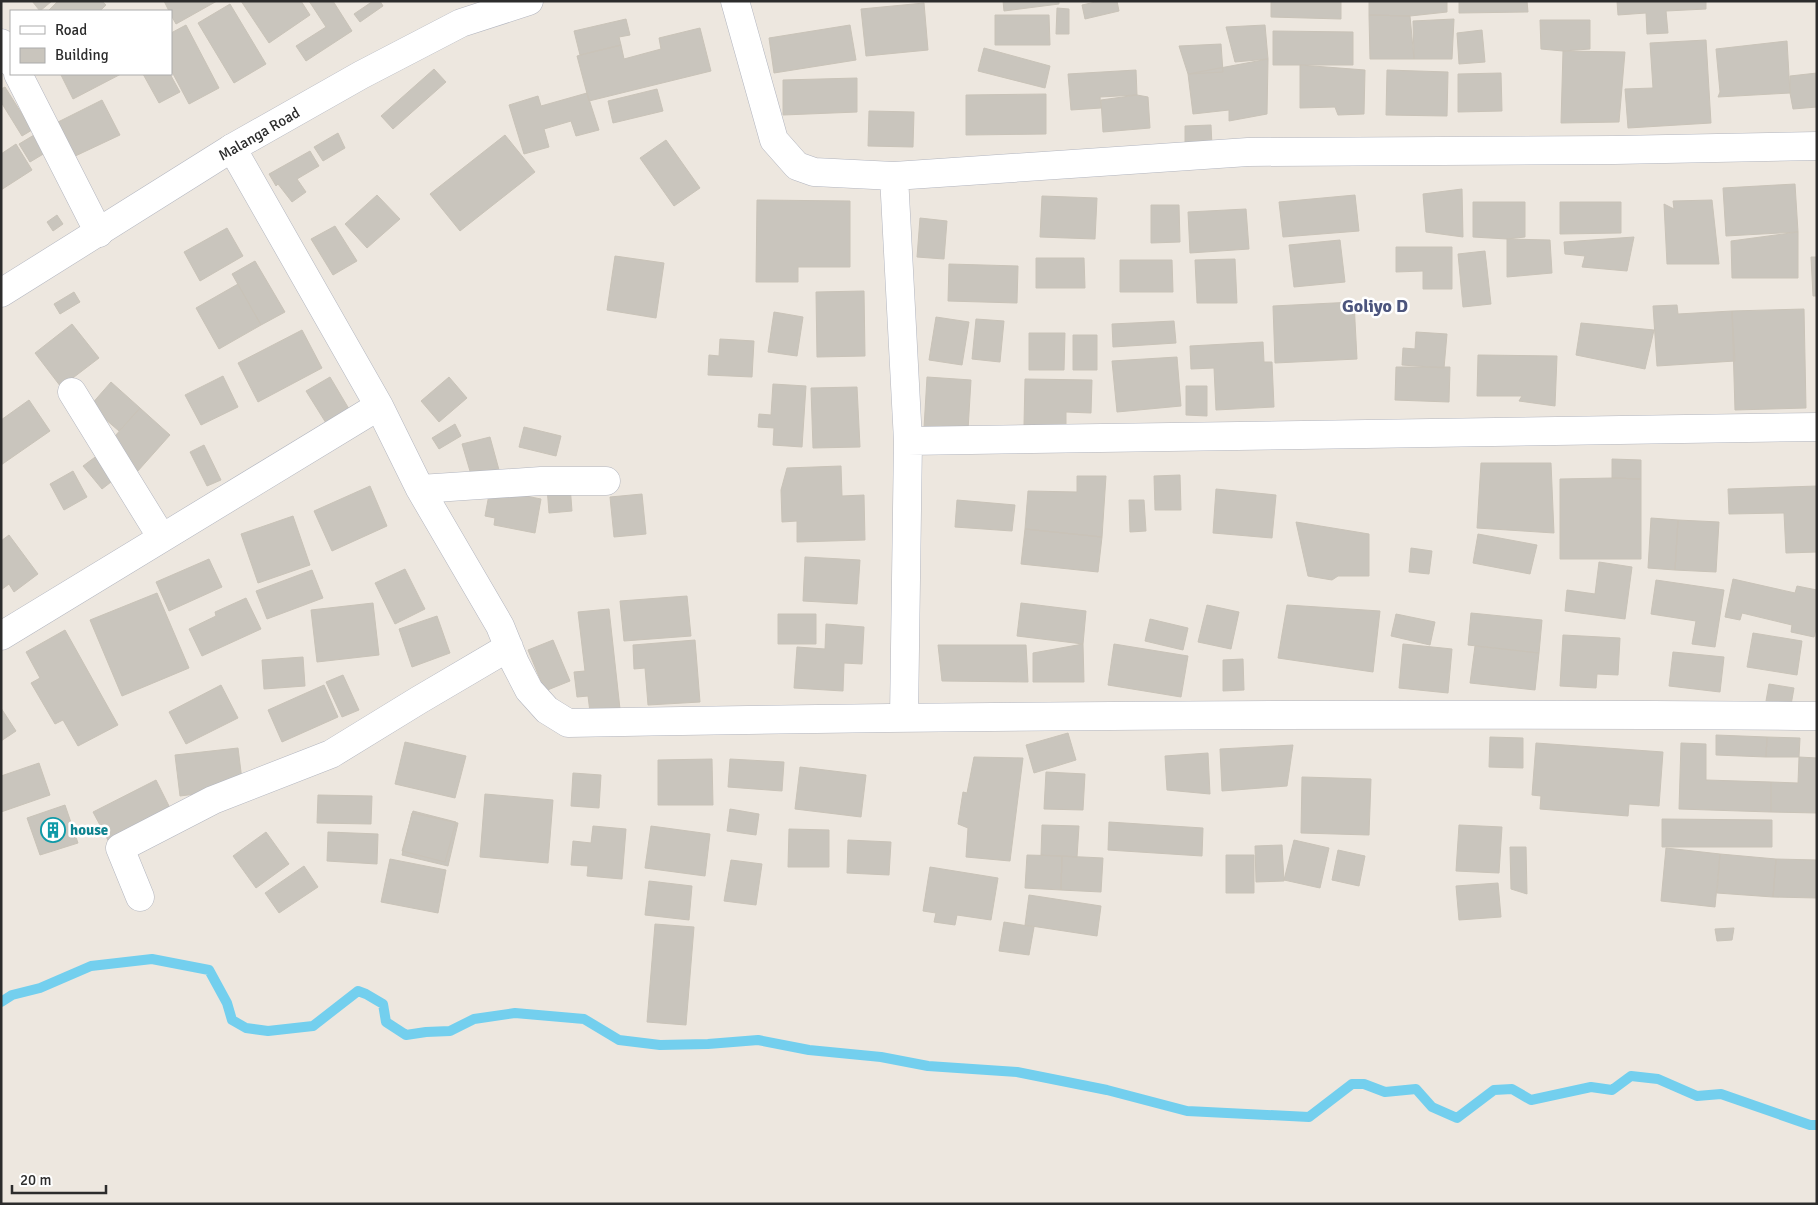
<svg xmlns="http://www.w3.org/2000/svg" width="1818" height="1205" font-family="Signika,sans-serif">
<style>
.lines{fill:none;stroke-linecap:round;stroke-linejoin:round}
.stream{stroke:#73cfee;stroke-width:10}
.building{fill:#c9c5bd;stroke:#c9c3b8}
.street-casing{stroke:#b2b5bf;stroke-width:29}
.secondary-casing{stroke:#b2b5bf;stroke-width:29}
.street{stroke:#fff;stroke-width:28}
.secondary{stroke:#fff;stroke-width:28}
.labels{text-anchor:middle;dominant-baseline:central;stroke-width:5;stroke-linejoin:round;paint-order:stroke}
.street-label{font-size:15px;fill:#2c2c2c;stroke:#fff}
.culture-label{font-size:15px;font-weight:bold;fill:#0d838f;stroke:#fff;text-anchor:start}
.quarter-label{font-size:18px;font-weight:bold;fill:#4c557d;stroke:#fff}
</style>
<rect width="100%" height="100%" fill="#ede7df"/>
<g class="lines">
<path class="stream" d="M1,1002l11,-7 28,-7 51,-22 61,-7 57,11 18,33 5,17 14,8 22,3 45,-5 45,-35 8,3 17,10 3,18 20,13 20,-3 24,-1 24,-12 41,-6 69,6 35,21 41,5 48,-1 50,-4 51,10 72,7 47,9 89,6 90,18 80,21 122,6 43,-33h12l21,8 31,-3 16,18 25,11 37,-28 18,-1 19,11 60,-13 21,3 19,-14 27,3 39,17 24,-2 89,31h7"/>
</g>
<path class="building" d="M32,1h20l-12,10z
M58,1h44l4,4 -6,6h-52z
M164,1h53l-41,23 -5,-9v-4h-2z
M241,1h60l9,14 -41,28z
M309,1h24l19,30 -46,30 -10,-15 30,-19z
M373,1h7l3,5 -23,16 -6,-8z
M1003,1h56v3l-55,7z
M1100,1h17l2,10 -34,8 -3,-14z
M1271,1h70v18l-70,-2z
M1369,1h78v11l-37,4 -41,-1z
M1459,1h68l1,11 -69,1z
M1617,1h89v8l-40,2 2,22 -21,1 -1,-21 -28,2z
M924,3l4,47 -62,6 -5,-47z
M230,4l36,60 -32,19 -36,-60z
M1057,8l12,1v25h-13z
M995,15h54l1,30h-55z
M1369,15l41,1 4,43h-44z
M626,19l4,16 -11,2 2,8 -41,10 -6,-24z
M1454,19l-2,40h-38l-1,-38z
M1540,20h50v29l-27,2 -22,-2z
M186,25l33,63 -30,16 -18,-34v-37z
M850,25l6,35 -82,13 -5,-35z
M1265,25l3,34 -33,3 -9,-35z
M700,28l11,43 -122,30 -12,-45 44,-11 3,14 37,-10 -2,-11z
M1482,30l3,32 -26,2 -2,-31z
M1273,31l80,1v33h-80z
M1706,40l5,83 -83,5 -3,-39 28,-1 -3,-45z
M1787,41l3,52 -72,4 2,-5 -4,-43z
M1221,44l2,28 -35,2 -9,-28z
M984,48l66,18 -5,22 -67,-17z
M1563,51l62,1 -6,70 -58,1z
M1268,59l-1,55 -38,7v-11l-36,4 -5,-40z
M1300,65l65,5 -1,44 -26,1 -3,-8 -35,1z
M434,69l12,13 -53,47 -12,-13z
M1136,70l1,25 -37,2 1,11 -30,2 -3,-36z
M1387,70l61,2 -1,44 -61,-1z
M1501,73l1,38 -44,1v-38z
M1817,73v34l-24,2 -3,-16v-17z
M64,74h57l-48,25 -12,-24z
M143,74h27l10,18 -21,11z
M857,78v34l-74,3v-35z
M5,87l27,43 -10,6 -21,-34v-13z
M657,89l6,22 -50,12 -5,-22z
M587,93l12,37 -23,6 -5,-15 -27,8 5,18 -25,7 -15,-49 29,-9 3,10z
M1046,94v40l-80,1v-40z
M1137,95l11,2 2,31 -47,4 -2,-32z
M102,100l18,35 -49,23 -17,-34z
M869,111l45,1 -1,35 -45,-1z
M1211,125l1,21h-27v-20z
M338,133l7,15 -22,13 -9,-14z
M34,135l11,18 -15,9 -11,-18z
M505,135l30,37 -75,59 -30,-37z
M666,140l34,48 -26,18 -34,-48z
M16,144l16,26 -31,20v-36z
M310,151l9,15 -22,13 9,13 -14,10 -14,-18 -2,2 -7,-12z
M1795,184l3,48 -72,4 -3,-48z
M1462,189l1,48 -37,-5 -3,-38z
M377,195l23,24 -33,29 -22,-24z
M1355,195l4,36 -76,6 -4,-35z
M1042,196l55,2 -2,41 -55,-2z
M757,200l93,1v66h-52v15h-42z
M1712,200l7,64h-52l-3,-60 10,5 -1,-8z
M1473,202h52v35l-18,2 -34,-2z
M1560,202h61v31l-61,1z
M1151,205h28l1,37 -29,1z
M1246,209l3,40 -59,4 -2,-41z
M57,215l6,9 -10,7 -6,-9z
M920,218l27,3 -3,38 -27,-2z
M335,226l22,35 -24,14 -22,-36z
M227,228l16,28 -43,25 -16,-29z
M1798,232v46h-66l-1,-37z
M1634,237l-7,34 -45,-4 3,-11 -20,-2 -1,-12z
M1507,239l43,1 2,33 -45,4z
M1340,240l5,42 -51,5 -5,-42z
M1396,247h56v42h-29v-18l-27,1z
M1485,251l6,53 -28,3 -5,-53z
M615,256l49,7 -8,55 -49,-8z
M1811,257h6v39h-4z
M1036,258h48l1,30h-49z
M1235,259l2,44h-40l-2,-43z
M1120,260h52l1,32h-53z
M255,261l30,51 -24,13 -29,-51z
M949,264l69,2 -1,37 -69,-2z
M238,284l23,41 -42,24 -23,-41z
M864,291l1,65 -48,1 -1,-65z
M74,292l6,10 -20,12 -6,-10z
M1354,302l3,57 -82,4 -2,-57z
M1677,305l1,9 54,-3 3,50 -78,5 -4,-60z
M1804,309l2,99 -71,2 -3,-99z
M774,312l29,5 -6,39 -29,-4z
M936,317l33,5 -7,43 -33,-5z
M976,319l28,2 -4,41 -28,-3z
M1174,321l2,22 -63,4 -1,-23z
M1581,323l73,7 -9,39 -69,-14z
M72,324l27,34 -38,29 -26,-34z
M302,330l20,38 -64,34 -20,-39z
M1416,332l31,2 -3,34 -42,-3 1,-17 12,1z
M1029,333h36l-1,37h-35z
M1073,335h24v35h-24z
M720,339l34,2 -2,36 -44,-2 1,-20 10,1z
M1263,342l1,20h8l2,45 -58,3 -2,-42 -23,1 -1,-23z
M1478,355l79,1 -2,50 -36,-5 3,-5h-45z
M1177,357l4,49 -64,6 -5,-51z
M1396,367h54l-1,35 -54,-2z
M223,376l15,31 -37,18 -16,-30z
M330,377l19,32 -23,14 -20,-32z
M449,377l18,21 -28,24 -18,-21z
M927,377l44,3 -3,50 -44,-2z
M1025,379l67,1 -1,33 -25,-1v14l-42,-1z
M111,382l29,26 -21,23 -29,-25z
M773,384l33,2 -4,61 -29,-2 1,-17 -16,-1 1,-13 12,1z
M1186,386h21v30l-21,-1z
M857,387l3,60 -47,1 -2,-60z
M29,400l21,31 -49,34v-45z
M140,408l30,27 -33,37 -30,-27z
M455,424l6,12 -22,13 -7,-11z
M524,427l37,9 -5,20 -37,-9z
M490,437l9,33 -27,8 -10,-34z
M204,445l17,35 -14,6 -17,-34z
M102,452l18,23 -18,14 -19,-23z
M1612,459l29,1v19l-29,-1z
M1481,463h70l3,70 -77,-5z
M841,466l1,30 22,-1 1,45 -68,2v-21l-15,1 -1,-32 6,-22z
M73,471l14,26 -23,13 -14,-26z
M1180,475l1,35h-26l-1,-34z
M1077,476h29l-4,61 -77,-8 3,-38 49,1z
M1612,478l29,1v80h-81v-80z
M570,485l2,26 -23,2 -2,-26z
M370,486l17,40 -55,25 -18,-40z
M1817,486v66l-31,1 -2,-40 -55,1 -1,-25z
M490,489l51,10 -6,34 -41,-8 1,-7 -10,-2z
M1216,489l60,6 -4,43 -59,-5z
M642,494l4,40 -32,3 -4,-40z
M957,500l58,5 -3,26 -57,-4z
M1129,500h15l2,31 -16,1z
M293,516l17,49 -52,18 -17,-49z
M1651,518l27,2 -3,50 -27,-2z
M1678,520l41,2 -3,50 -41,-2z
M1296,522l73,12v42h-31l-6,4 -24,-4z
M1025,529l77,8 -4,35 -77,-8z
M1478,534l59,11 -7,29 -57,-11z
M9,535l29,39 -24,18 -5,-8 -8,6v-49z
M1411,548l21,3 -3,23 -20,-2z
M805,557l55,3 -3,44 -54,-3z
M209,559l13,28 -53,24 -13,-29z
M1599,562l33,5 -7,52 -60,-8 2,-21 28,4z
M405,569l20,40 -30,15 -20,-41z
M312,570l11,28 -56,21 -11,-28z
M1733,579l62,14 2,-7 20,4v35l-3,12 -23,-5 1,-7 -50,-12 -2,7 -15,-3z
M1656,580l68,10 -9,57 -23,-3 4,-23 -45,-7z
M157,593l32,75 -67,28 -32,-76z
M687,596l4,40 -67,5 -4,-40z
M246,598l15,31 -59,27 -13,-27 27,-13 -1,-4z
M373,603l6,52 -62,7 -6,-52z
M1021,603l65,8 -3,33 -66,-8z
M1207,605l32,7 -8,37 -33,-7z
M1287,605l93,6 -7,61 -95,-14z
M609,609l11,100 -30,3 -2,-16 -11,1 -3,-25 11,-1 -7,-59z
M1471,613l71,7 -3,33 -71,-8z
M778,614h38v30h-38z
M1396,614l39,8 -5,23 -39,-9z
M437,616l13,37 -38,14 -13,-38z
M1150,619l38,9 -5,22 -38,-9z
M826,624l38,3 -2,37 -18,-1 -1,28 -49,-3 3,-41 28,2z
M65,630l53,95 -40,21 -15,-26 -8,4 -24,-41 9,-5 -14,-26z
M1753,633l49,8 -5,34 -50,-8z
M1563,635l57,3 -2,37 -21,-1 -1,14 -36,-2z
M553,640l17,41 -25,10 -17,-41z
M695,640l5,62 -52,3 -3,-37 -11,1 -1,-24z
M1083,644l1,38h-51v-29z
M1114,644l74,12 -7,41 -73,-12z
M1403,644l49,5 -4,44 -49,-5z
M938,645h88l2,37 -86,-1z
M1475,646l64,7 -4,37 -65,-7z
M1673,652l51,5 -4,35 -51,-6z
M303,657l2,29 -41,3 -2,-29z
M1243,659l1,31 -21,1v-31z
M343,675l16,35 -17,7 -16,-35z
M1769,684l25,4 -3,17 -25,-4z
M221,685l17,33 -52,26 -17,-32z
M324,685l14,32 -56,25 -14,-32z
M1,708l15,23 -15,10z
M1068,733l8,27 -42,13 -8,-28z
M1716,735l51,2 -1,20 -50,-2z
M1490,737l33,1v30l-34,-1z
M1767,737l33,1 -1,19h-33z
M405,742l61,14 -11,42 -60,-14z
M1536,743l127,9 -4,54 -30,-2 -1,12 -88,-7 1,-13 -9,-1z
M1681,743l25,1v36l65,2v30l-92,-3z
M1293,745l-6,41 -65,5 -2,-42z
M238,748l5,40 -63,8 -5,-41z
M1208,753l2,41 -43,-4 -2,-34z
M974,757l49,1 -13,103 -44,-4 2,-29 -10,-4 5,-32 4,1z
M1799,757l18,1v55l-46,-1v-30l27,1z
M712,759l1,46h-55v-45z
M730,759l54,3 -2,29 -54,-4z
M39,763l11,32 -49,17v-36z
M800,767l66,8 -5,42 -66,-8z
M1046,772l39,2 -2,36 -39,-1z
M573,773l28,2 -2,33 -28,-2z
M1302,777l69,2 -2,56 -68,-2z
M156,780l16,32 -62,32 -17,-32z
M485,794l68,6 -5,63 -68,-6z
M318,795l54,1 -1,28 -54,-1z
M65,805l13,38 -38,12 -13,-37z
M730,809l29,5 -3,21 -29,-4z
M413,811l43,11 -11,40 -43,-11z
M412,813l46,10 -10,43 -46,-11z
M1662,819l110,1v27h-110z
M1109,822l94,6 -1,28 -94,-6z
M1042,825l37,1 -2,31 -36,-2z
M1459,825l43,2 -3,46 -43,-2z
M593,826l33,3 -4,50 -35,-3 1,-10 -17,-1 2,-24 18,2z
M651,826l59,8 -5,42 -60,-8z
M789,829l40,1v37h-41z
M266,832l23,32 -33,24 -23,-32z
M328,832l50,2 -1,30 -50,-3z
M848,840l43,2 -2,33 -42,-2z
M1294,840l35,8 -9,40 -36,-8z
M1282,845l2,36 -28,1 -1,-36z
M1510,847h16l1,47 -16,-5z
M1666,848l54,6 -5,53 -54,-6z
M1338,850l27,6 -6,30 -27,-6z
M1720,854l56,5 -3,38 -56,-4z
M1027,855l35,1 -1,34 -36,-2z
M1226,855h28v38h-28z
M1062,856l41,2 -2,34 -40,-2z
M390,859l56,11 -8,43 -57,-11z
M1776,859l41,1v38l-44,-1z
M731,860l31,4 -6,41 -32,-4z
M304,866l14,21 -39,26 -14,-20z
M930,867l68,11 -7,42 -34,-5 -2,10 -21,-3 2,-9 -13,-2z
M649,881l43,5 -3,34 -44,-5z
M1498,883l3,34 -42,3 -3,-34z
M1029,895l72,11 -4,30 -72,-11z
M1004,922l30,5 -5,28 -30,-4z
M655,924l39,3 -8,98 -39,-3z
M1734,928l-2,12 -15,1 -2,-12z"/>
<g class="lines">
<defs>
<path id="street" d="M735,1l39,139 23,26 17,6 80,4 354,-24 367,-2 202,-4
M1,43l10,19
M18,74l81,159
M232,148l147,258 41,83 80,137 15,37 14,27 18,20 21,13c416,-8 833,-10 1249,-7
M894,176l14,265 -4,276
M72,392l90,146
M908,441l909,-14
M420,489l121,-8h65
M1,636l378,-230
M140,897l-20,-49 93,-48 118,-46 88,-54 90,-53"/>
<path id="secondary" d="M1,293l231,-145 129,-73 100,-52 68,-22"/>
</defs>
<use href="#street" class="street-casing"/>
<use href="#secondary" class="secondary-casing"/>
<use href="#street" class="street"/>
<use href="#secondary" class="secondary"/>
</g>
<defs>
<symbol id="building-ring" viewBox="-11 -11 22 22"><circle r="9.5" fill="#fff" stroke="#0f9aa8" stroke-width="1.5"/><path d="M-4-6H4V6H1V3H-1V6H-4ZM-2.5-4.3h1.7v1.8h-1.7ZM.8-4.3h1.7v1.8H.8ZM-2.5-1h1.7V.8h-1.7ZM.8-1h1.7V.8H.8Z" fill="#0f9aa8"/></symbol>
</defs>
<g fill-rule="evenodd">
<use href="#building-ring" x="39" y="816" width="28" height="28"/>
</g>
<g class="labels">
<g class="street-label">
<text transform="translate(259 134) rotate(-30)">Malanga Road</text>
</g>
<g class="culture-label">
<text x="70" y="830">house</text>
</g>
<g class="quarter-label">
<text x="1375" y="306">Goliyo D</text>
</g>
</g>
<rect width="1818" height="1205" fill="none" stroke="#2c2c2c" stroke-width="5"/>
<rect x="10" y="10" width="162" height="65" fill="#ffffff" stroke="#ababab"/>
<rect x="20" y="26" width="25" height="8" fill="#ffffff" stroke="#ababab"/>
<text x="55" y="35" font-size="15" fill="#2c2c2c">Road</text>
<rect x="20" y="48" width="25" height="15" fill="#c9c5bd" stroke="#ababab"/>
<text x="55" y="60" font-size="15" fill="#2c2c2c">Building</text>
<path d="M12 1185v8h94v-8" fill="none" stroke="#2c2c2c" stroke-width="2.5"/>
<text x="20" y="1185" font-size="15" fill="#2c2c2c" stroke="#ffffff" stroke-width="4" paint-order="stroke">20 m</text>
</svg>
